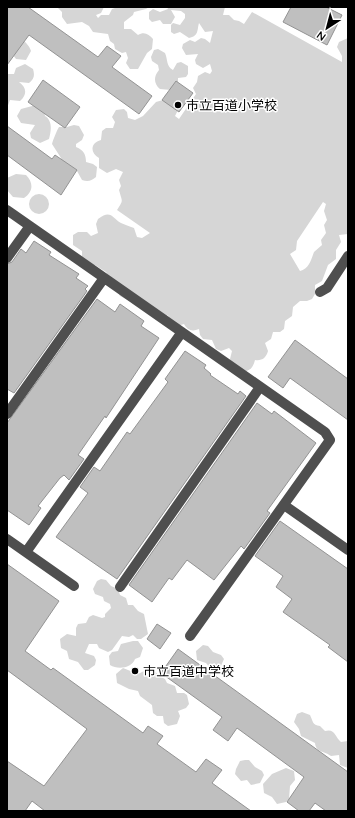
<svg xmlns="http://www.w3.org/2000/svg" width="355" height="818" font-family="Quicksand,'Noto Sans JP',sans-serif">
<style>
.green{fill:#d6d6d6;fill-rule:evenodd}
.building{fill:#bfbfbf;stroke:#939393}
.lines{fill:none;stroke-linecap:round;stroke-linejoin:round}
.minor{stroke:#4f4f4f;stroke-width:10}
.poi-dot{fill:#000;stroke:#fff;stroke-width:1.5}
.labels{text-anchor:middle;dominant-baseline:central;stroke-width:3;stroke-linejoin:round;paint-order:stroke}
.poi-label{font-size:13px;fill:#000;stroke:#fff;text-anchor:start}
</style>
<rect width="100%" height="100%" fill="#fff"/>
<path class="green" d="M57,7h47l-3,6 -5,2 2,3 3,-3h8l3,-6 6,-2h31l-3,2 -12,3 -1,3 -9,7v7h7l7,6c6,-4 11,-1 15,4l-1,10 -5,4 -9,16h-8l-4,-6 2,-5 -2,-6 -4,1 -7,-4 -1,-5 -4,-3 -2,-7 -15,-2 -4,-6 -7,-4 -15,2 -5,-7v-5z
M167,7h58l-2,8h6l5,5 5,1 5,3 8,-12 90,50v-6l-5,-9 2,-5 9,-4v196l-9,1 2,7 -5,8v9l-8,6 -6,16 -7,4v9l-3,5 -5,2h-7l-7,6 -1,9 -7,5 -1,8 -4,3h-7l-2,7 -6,4 3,8c-2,7 -6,10 -13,9 -2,8 -5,11 -13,12l-11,-7 -1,-6 2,-8 -3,-3 -8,3 -5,-2 -4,-9 -9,-1 -3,-4 -1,-6c-7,3 -12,1 -15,-5l-7,2 -8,-6 -1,-5 -4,4 -44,-23 -14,-24 -11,-7 -5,1 -8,-6v-9l-9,-6v-10l5,-3h9l4,4 7,-3 -2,-9 2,-5c13,-10 14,-1 23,4 4,2 8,3 13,5l3,9 5,1 8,-5 -33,-23c7,-11 5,-8 2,-20l2,-4 -2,-6 4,-8 -7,-3 -9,4 -8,-5v-10c-9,-5 -9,-15 2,-18l1,-9 4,-3h7l2,-6 -3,-5 4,-7 8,-1 3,3 1,6 7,2 8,-4 13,-14 7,-2 2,-5 4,-2 9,17 -3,6 4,3 17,-25 -3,-6 4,-6 1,-6 7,-4 5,2 2,-3 -2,-7 -7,4 -7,-4 -1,-4 3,-6 -12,1 -4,-7 1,-4 7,-4 5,2 6,-4 4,1 5,4 3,-12 -8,1 -6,-9c-2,7 0,13 -10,15l-9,-6 -6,2 -3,-2v-7l2,-2 7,2 5,-7v-4l-4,-3 -10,-1 4,7 -4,7h-8l-3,-4 -8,2 -3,-3v-7l4,-3 7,3 8,-3zM323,202l3,2 -2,7 3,9 -3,5 2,8 -5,7 1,5 -8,7c-3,8 -5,17 -14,19l-10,-17 6,-4 1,-9z
M7,26c7,6 23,18 24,25l-5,9 -10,-1 -9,-12z
M158,49l7,4c3,7 1,13 8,17l4,-7 4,-1 7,4v8l-2,3 -8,1v5l-7,7 -11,-1c-6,-5 -7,-12 -1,-19l-1,-5 -6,-4 -1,-4 3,-7z
M25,64l8,5c2,7 1,10 -4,14l-10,-1c7,5 9,12 1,19l-10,-1 -3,8v-34h7l2,-6z
M36,105l8,5 1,6c8,5 6,15 4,23l-9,4 -9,-5 -1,-5 5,-8 -14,-2 -4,-7 4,-7z
M74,125l5,1 5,9 -2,5 -6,4v3c8,3 10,8 10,15l7,2 4,3 -1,10c-5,4 -8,5 -14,3l-5,-9 -2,1 -13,-9 -1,-5 -9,-14c1,-4 5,-14 7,-17h8z
M16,174l10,1c8,8 7,17 -2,23l-11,-1 -6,-7v-12z
M29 204a10 10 0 1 1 20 0a10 10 0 1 1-20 0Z
M101,579l5,1 5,6 7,3 2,6 6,3 2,7h5l5,6 6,3 4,20 -7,5h-4l-4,-4 -4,2 -7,-1 -10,14 -4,2 -9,-4 -2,-4h-8l-4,9 9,3 2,4 -1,5 -7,5h-4l-6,-8 -9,-3 -2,-8 -6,-3 -1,-9 7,-5 9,2v-8l2,-4 8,-1 3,-6 4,-2 9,3 3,-1v-3l6,-6 -1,-4 -6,-3 -1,-4 -8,-3 -2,-5 4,-8z
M133,641h5l5,7 -3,9 -5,2c-3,9 -17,11 -25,6l-1,-9 3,-4 6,-1 3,-7z
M203,645l5,1 5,6 8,3 3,4 -4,9 -9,1 -5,-6 -9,-3 -1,-9z
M123,668l15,6 10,-5h5l6,7 6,3 2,4 8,3 2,7h7l3,2 2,9 -3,4 -8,3 2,5 -3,8 -9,2 -4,-3 -1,-7h-6l-4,-3 -1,-8 -12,-9 -2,-5 -9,-2 -12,-6 -1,-9z
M302,712l8,3c3,6 2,10 10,11l5,5c10,-3 10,6 16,11l7,-1v27l-8,-3 -1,-10 -8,1c-6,-5 -15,-3 -16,-13l-14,-7 -2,-7 -5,-7 3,-8z
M245,760h4l6,7 7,4 2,4 -4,8 -9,2 -4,-5 -6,1 -6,-7 1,-5 4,-8z
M286,768l8,3 1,9 -5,6 -1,13 -3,3 -9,2 -5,-7 -8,-4 -1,-9 9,-10z"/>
<path class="building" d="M7,7h21l70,50 9,-11 14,10 -9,11 40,29 -13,18 -110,-79 -22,30z
M291,7h35l16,8 -15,30 -44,-23z
M43,80l37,27 -15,21 -37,-26z
M176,81l17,12 -14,19 -17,-12z
M7,126l45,33 3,-4 22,15 -16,25 -54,-40z
M34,241l17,11 -2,3 30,19 -3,4 12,8 -3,3 2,2 -73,102 -7,-4v-125l5,-2 9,-13 5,4z
M97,299l18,13 5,-8 24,17 -3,5 18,12 -53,80 -1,-2 -27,39 6,4 -15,21 -5,-5 -4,3 -22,28 3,2 -12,17 -22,-15v-87z
M295,340l53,39v41l-58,-42 -7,10 -15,-11z
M185,351l21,14 -2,3 7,6 -1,1 28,19 2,-3 6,5 -129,183 -61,-42 32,-44 -8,-6 14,-20 6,4 27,-39 3,2 38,-52 -3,-3z
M257,403l15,11 2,-3 42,32 -49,68 3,2 -26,36 -3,-3 -27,34 -27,-20 -15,20 -3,-2 -17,24 -23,-17z
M280,521l68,48v93l-20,-15 2,-2 -47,-33 9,-13 -16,-12 7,-11 -28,-20z
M7,564l52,37 -34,50 26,19 2,-2 90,65 5,-7 15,10 -6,8 39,28 10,-13 16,11 -10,13 39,28h-206l-13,-10 -7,10h-18v-50l37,25 43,-57 -80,-59z
M157,624l14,9 -11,16 -13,-10z
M178,649l170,123v39h-22l-11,-8 -6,8h-10l-12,-9 17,-25 -67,-49 -9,13 -15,-11 9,-13 -61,-44z"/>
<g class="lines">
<path class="minor" d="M7,210l318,222 5,8 -140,196
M7,258l23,-32
M320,292l7,-4 21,-32
M7,414l97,-136
M284,505l64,45
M7,539l67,47
M26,552l156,-220
M120,587l140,-200"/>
</g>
<g class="poi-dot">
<circle cx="178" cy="105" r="4"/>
<circle cx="135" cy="671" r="4"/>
</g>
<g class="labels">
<g class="poi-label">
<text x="186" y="105">市立百道小学校</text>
<text x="143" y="671">市立百道中学校</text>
</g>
</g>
<rect width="355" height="818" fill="none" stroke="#000000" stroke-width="16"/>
<g transform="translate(327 28) rotate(216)" stroke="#ffffff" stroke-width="3" paint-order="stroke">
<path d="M0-3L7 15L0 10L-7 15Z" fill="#000000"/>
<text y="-6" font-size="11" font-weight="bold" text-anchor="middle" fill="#000000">N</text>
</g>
</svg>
